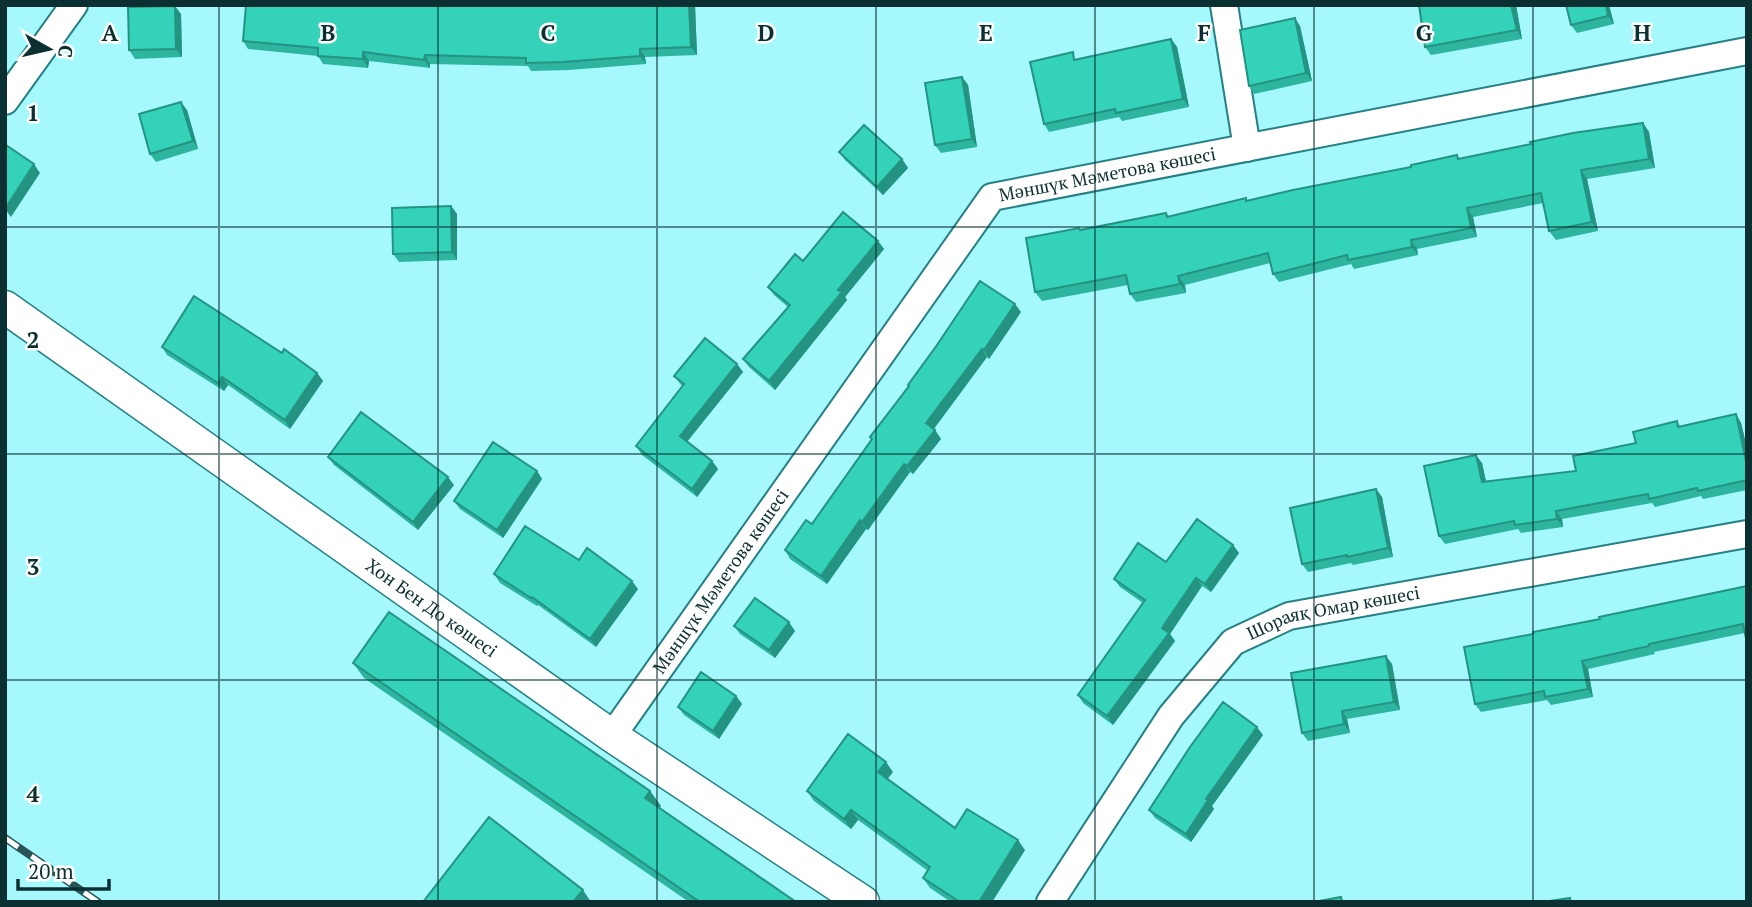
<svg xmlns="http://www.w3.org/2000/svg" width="1752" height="907" viewBox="0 0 1752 907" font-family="'PT Serif',serif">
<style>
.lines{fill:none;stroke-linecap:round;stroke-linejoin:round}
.minor-casing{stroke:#278084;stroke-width:30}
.tertiary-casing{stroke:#278084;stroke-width:35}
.minor{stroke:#fff;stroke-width:26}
.tertiary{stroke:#fff;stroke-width:32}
.rail-casing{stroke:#285557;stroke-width:8}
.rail{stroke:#fff;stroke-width:5;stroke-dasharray:16;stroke-linecap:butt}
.wall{fill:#2db59f}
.shaded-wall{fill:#249382}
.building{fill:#34d2b9;stroke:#249382;stroke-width:2}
.grid{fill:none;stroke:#0c3032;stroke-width:2;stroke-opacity:0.55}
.labels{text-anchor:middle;stroke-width:5;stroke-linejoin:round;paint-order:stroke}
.street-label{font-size:18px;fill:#0c3032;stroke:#fff}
.grid-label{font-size:23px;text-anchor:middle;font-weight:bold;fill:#0c3032;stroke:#fff;stroke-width:5;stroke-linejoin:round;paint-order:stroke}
</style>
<rect width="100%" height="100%" fill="#a5f9fd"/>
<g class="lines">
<defs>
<g id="minor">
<path d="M1224 5 1247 148"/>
<path d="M5 101 74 5"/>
<path id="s1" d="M612 736 992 197 1747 51"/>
<path id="s2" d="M1050 902 1171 716 1233 642 1289 616 1747 534"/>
</g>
<g id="tertiary">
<path id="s3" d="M5 307 612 736 863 902"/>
</g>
</defs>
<!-- minor casing -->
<use href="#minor" class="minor-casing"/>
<!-- tertiary casing -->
<use href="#tertiary" class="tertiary-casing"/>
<!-- minor -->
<use href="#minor" class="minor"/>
<!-- tertiary -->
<use href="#tertiary" class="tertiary"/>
<defs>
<path id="rail" d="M5 838 98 902"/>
</defs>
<!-- rail casing -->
<use href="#rail" class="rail-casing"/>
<!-- rail -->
<use href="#rail" class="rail"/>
</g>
<!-- wall -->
<path class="wall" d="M695 5 697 55 645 57 646 64 569 70 531 71 528 66 430 64V68L369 61 368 68 323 64 318 56 248 49 243 41Z
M1516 5 1522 39 1431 55 1425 47Z
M1609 5 1614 24 1577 33 1571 25Z
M181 14 182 57 135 59 129 50Z
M1300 26 1312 81 1254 94 1249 86Z
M1171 39 1177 47 1189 107 1122 121 1119 117 1049 132 1044 124 1078 59Z
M962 77 968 85 977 147 941 153 935 145Z
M187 110 198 149 156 162 150 154Z
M1643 123 1649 132 1655 168 1587 179 1598 231 1556 240 1549 231 1543 203 1473 217 1477 237 1417 249 1418 255 1354 269 1351 264 1279 282 1273 274 1270 263 1185 285 1186 293 1136 302 1130 294 1128 285 1042 301 1035 292 1079 228 1081 230 1166 213 1169 216 1246 198 1248 201Z
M839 152 902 159 908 168 883 195 845 160Z
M451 206 457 214V260L399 262 393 254Z
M878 241 884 249 845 297 847 300 775 390 749 367 743 359 788 307 774 295 768 287 803 261Z
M1021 312 989 359 987 357 934 429 941 439 913 474 910 472 868 530 866 529 827 584 790 559 785 550 812 524 872 439 870 437Z
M162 347 282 353 317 373 323 381 290 429 228 385 224 391 167 355Z
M737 364 743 372 687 442 712 461 718 469 697 497 642 455 636 446 682 386 674 376Z
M1736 414 1741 423 1747 448V490L1703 499 1701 496 1655 507 1652 503 1562 519 1563 527 1521 533 1518 529 1445 544 1439 536 1482 463 1486 482 1576 471 1636 443 1677 421 1680 426Z
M328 457 454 485 418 530 334 465Z
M537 471 542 479 503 538 460 509 454 501Z
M1376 489 1382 497 1393 557 1353 565 1351 563 1308 572 1302 564Z
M1233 545 1239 553 1211 592 1202 586 1170 634 1175 641 1113 725 1083 703 1078 695 1143 603 1120 587 1114 579 1166 562Z
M579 560 638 589 596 647 538 605 537 606 500 583 494 574Z
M1747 586 1745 633 1654 652 1655 654 1588 669 1593 697 1551 705 1547 700 1481 712 1475 704 1533 634Z
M734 626 795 631 775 658 740 634Z
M353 663 650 791 661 806 659 808 796 902H689L364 678Z
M1392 664 1400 710 1347 719 1350 733 1308 741 1302 733Z
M736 696 742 704 719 739 684 715 678 707Z
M1263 735 1212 806 1214 809 1191 842 1155 818 1149 810Z
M893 772 887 779 955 828 1025 850 992 902H951L930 888 923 878 928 871 858 820 851 829 814 801 807 791Z"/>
<!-- shaded-wall -->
<path class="shaded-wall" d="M689 5H695L697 55 691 47Z
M1511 5H1516L1522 39 1517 30Z
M1606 5H1609L1614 24 1608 16Z
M175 6 181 14 182 57 176 49Z
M1295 18 1300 26 1312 81 1306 73Z
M1171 39 1177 47 1189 107 1183 99Z
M640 49 645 57 646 64 640 56Z
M363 52 369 61 368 68 363 59Z
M425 55 430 64V68L424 60Z
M962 77 968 85 977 147 972 139Z
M181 102 187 110 198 149 193 141Z
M1643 123 1649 132 1655 168 1649 159Z
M902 159 908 168 883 195 877 187Z
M34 164 40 173 11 217 5 209Z
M1581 170 1587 179 1598 231 1592 222Z
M451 206 457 214V260L452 252Z
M1467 208 1473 217 1477 237 1471 228Z
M1411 240 1417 249 1418 255 1412 247Z
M878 241 884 249 845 297 847 300 775 390 769 381 838 290Z
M1178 276 1185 285 1186 293 1180 284Z
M1015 304 1021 312 989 359 984 350Z
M982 349 987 357 932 431 926 423Z
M737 364 743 372 685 444 680 436Z
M317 373 323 381 290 429 285 420Z
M222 377 228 385 224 391 218 383Z
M1736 414 1741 423 1747 448V466Z
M935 430 941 439 913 474 907 466Z
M1476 455 1482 463 1488 490 1482 482Z
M712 461 718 469 697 497 692 489Z
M904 464 910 472 868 530 862 522Z
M537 471 542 479 503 538 497 530Z
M448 477 454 485 418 530 413 522Z
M1376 489 1382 497 1393 557 1388 548Z
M1556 511 1562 519 1563 527 1557 519Z
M860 520 866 529 827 584 821 576Z
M1233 545 1239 553 1211 592 1205 584Z
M1196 578 1202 586 1170 634 1175 641 1113 725 1107 716 1162 628Z
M632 581 638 589 596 647 590 639Z
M789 622 795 631 775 658 769 650Z
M1386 656 1392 664 1400 710 1394 702Z
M1582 661 1588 669 1593 697 1588 689Z
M736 696 742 704 719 739 713 731Z
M1342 711 1347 719 1350 733 1344 724Z
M1257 727 1263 735 1212 806 1214 809 1191 842 1186 834 1206 799Z
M886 762 893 772 885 782 878 772Z
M650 791 661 806 655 813 645 798Z
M851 810 858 820 851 829 844 819Z
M1018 840 1025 850 992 902H979Z
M583 890 591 902H573Z"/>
<!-- building -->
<path class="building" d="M246 5H689L691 47 640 49V56L563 62 526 63V58L425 55 424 60 363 52V59L318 56V48L243 41Z
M1419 5H1511L1517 30 1425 47Z
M1566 5H1606L1608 16 1571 25Z
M175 6 176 49 129 50 128 7Z
M1295 18 1306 73 1249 86 1240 30Z
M1171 39 1183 99 1116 113 1115 109 1044 124 1030 62 1073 52 1074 60Z
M962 77 972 139 935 145 925 83Z
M181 102 193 141 150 154 139 114Z
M1643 123 1649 159 1581 170 1592 222 1549 231 1541 193 1467 208 1471 228 1411 240 1412 247 1348 260 1347 255 1273 274 1268 253 1178 276 1180 284 1130 294 1126 275 1035 292 1026 238 1079 228 1080 230 1166 213 1167 217 1246 198V201L1293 190 1411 167V165L1457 155 1458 159 1531 144 1530 142 1573 133Z
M864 125 902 159 877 187 839 152Z
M6 145 34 164 5 209V146Z
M451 206 452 252 393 254 392 208Z
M843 212 878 241 838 290 842 292 769 381 743 359 790 305 768 287 795 254 803 261Z
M980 281 1015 304 984 350 982 349 926 423 935 430 907 466 904 464 862 522 860 520 821 576 785 550 806 520 812 524 872 439 870 437 909 386 908 385 937 345Z
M194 296 282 353 284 349 317 373 285 420 222 377 218 383 162 347Z
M705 338 737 364 680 436 712 461 692 489 636 446 684 384 674 376Z
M361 412 448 477 413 522 328 457Z
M1736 414 1747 466V480L1698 491 1697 488 1649 499 1648 494 1556 511 1557 519 1515 525 1514 521 1439 536 1424 466 1476 455 1482 482 1576 471 1573 456 1636 443 1633 432 1677 421 1678 427Z
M493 442 537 471 497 530 454 501Z
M1376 489 1388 548 1347 557V555L1302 564 1290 508Z
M1197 519 1233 545 1205 584 1196 578 1162 628 1169 633 1107 716 1078 695 1145 600 1114 579 1138 543 1166 562Z
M525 526 579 560 587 548 632 581 590 639 532 597 531 598 494 574Z
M1747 586V643L1743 624 1649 644V646L1582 661 1588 689 1545 697 1544 691 1475 704 1464 647 1533 634V632L1600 619 1599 617Z
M755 598 789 622 769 650 734 626Z
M389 612 650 791 645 798 796 902H700L353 663Z
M1386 656 1394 702 1342 711 1344 724 1302 733 1291 673Z
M701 672 736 696 713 731 678 707Z
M1223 702 1257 727 1206 799 1208 800 1186 834 1149 810 1190 747Z
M848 734 886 762 878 772 955 828 967 809 1018 840 979 902H960L923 878 930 867 851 810 844 819 807 791Z
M489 817 583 890 573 902H423Z
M1341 897 1342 902H1314Z
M1570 898V902H1543Z"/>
<!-- grid -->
<path class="grid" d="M219 5V902M438 5V902M657 5V902M876 5V902M1095 5V902M1314 5V902M1533 5V902M5 227H1747M5 454H1747M5 680H1747"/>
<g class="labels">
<!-- street labels -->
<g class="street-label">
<text dy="6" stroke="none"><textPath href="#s1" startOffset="777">Мәншүк Мәметова көшесі</textPath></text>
<text dy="6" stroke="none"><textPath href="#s1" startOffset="189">Мәншүк Мәметова көшесі</textPath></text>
<text dy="6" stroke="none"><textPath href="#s3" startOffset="522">Хон Бен До көшесі</textPath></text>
<text dy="6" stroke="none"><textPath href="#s2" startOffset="424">Шораяқ Омар көшесі</textPath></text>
</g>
</g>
<g class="grid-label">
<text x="110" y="41">A</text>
<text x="328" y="41">B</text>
<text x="548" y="41">C</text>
<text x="766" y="41">D</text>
<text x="986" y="41">E</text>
<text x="1204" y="41">F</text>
<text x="1424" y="41">G</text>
<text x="1642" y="41">H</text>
<text x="33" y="121">1</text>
<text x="33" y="348">2</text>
<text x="33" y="575">3</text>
<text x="33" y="802">4</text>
</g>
<!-- border -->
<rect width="1752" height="907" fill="none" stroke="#0c3032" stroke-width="14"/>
<!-- north arrow -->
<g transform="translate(49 49) rotate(98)" stroke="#ffffff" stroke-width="5" paint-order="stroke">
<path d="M0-5L12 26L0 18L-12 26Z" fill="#0c3032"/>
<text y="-10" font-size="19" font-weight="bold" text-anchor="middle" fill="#0c3032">С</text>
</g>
<!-- scale -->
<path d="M18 879v10h91v-10" fill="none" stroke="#0c3032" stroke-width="3.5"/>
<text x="28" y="879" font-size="21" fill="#0c3032" stroke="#ffffff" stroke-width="5" paint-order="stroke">20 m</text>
</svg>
